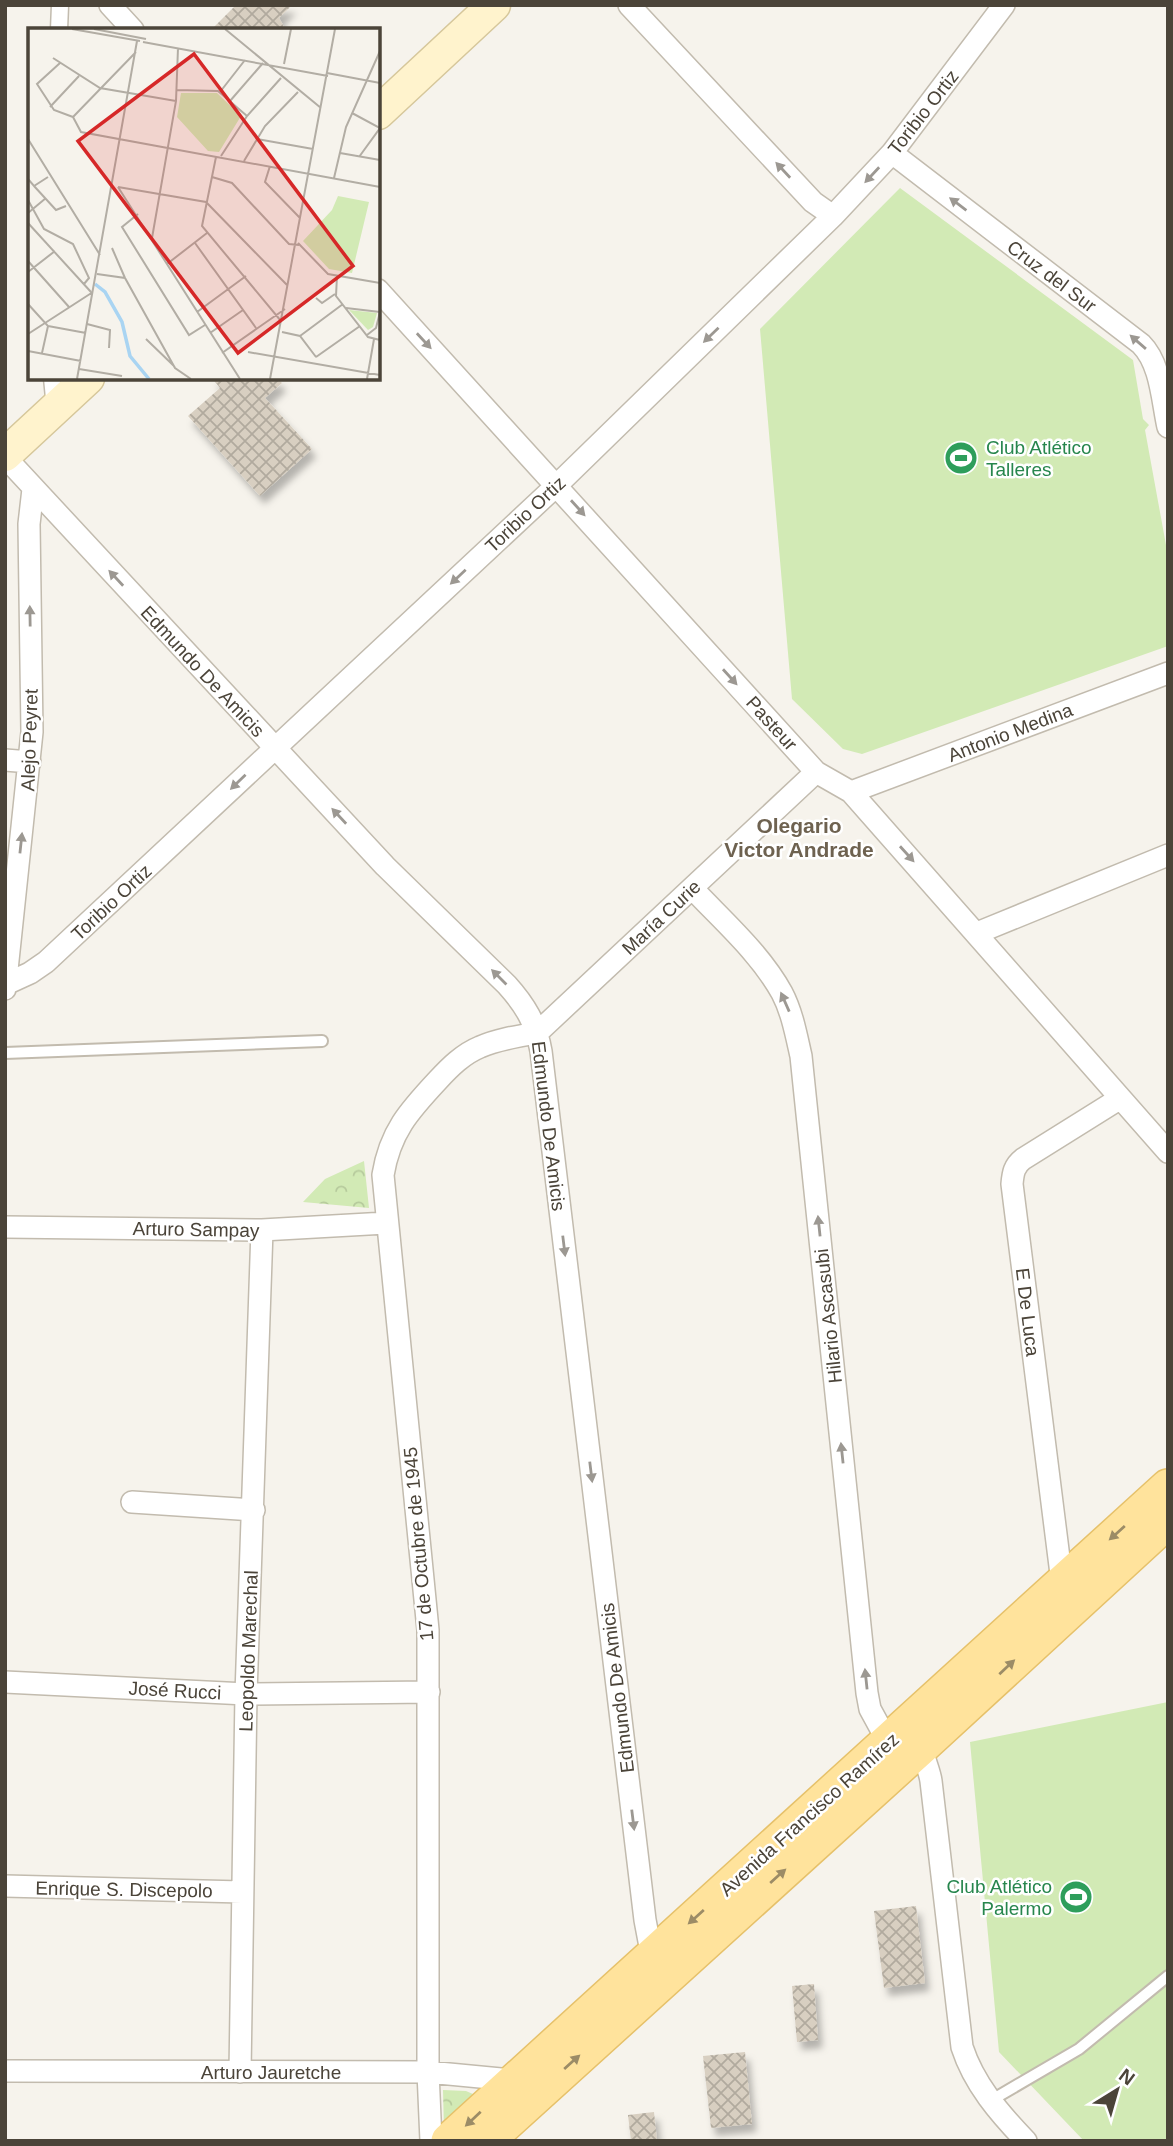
<svg xmlns="http://www.w3.org/2000/svg" width="1173" height="2146" viewBox="0 0 1173 2146" font-family="Helvetica,sans-serif">
<style>
.park{fill:url(#park-crowns)}
.pitch{fill:#d2eab5}
.building{fill:url(#building-cross-hatch);filter:url(#shadow)}
.lines{fill:none;stroke-linecap:round;stroke-linejoin:round}
.service-casing{stroke:#c2bbae;stroke-width:14}
.pedestrian-casing{stroke:#c2bbae;stroke-width:19}
.minor-casing{stroke:#c2bbae;stroke-width:24}
.secondary-casing{stroke:#d6c79b;stroke-width:35}
.primary-casing{stroke:#e6c16a;stroke-width:38}
.service{stroke:#fff;stroke-width:10}
.pedestrian{stroke:#fff;stroke-width:16}
.minor{stroke:#fff;stroke-width:21}
.secondary{stroke:#fff3cd;stroke-width:32}
.primary{stroke:#ffe39c;stroke-width:35}
.oneway{fill:#9c9892}
.oneway2{fill:#9c8c66}
.labels{text-anchor:middle;stroke-width:5;stroke-linejoin:round;paint-order:stroke}
.street-label{font-size:19px;fill:#4b4439;stroke:#fff}
.leisure-label{font-size:19px;fill:#27864d;stroke:#fff;text-anchor:start}
.neighbourhood-label{font-size:21px;font-weight:bold;fill:#6e6250;stroke:#fff}
.inset-river{fill:none;stroke:#a9d4f2;stroke-width:3.5}
.inset-road{fill:none;stroke:#b2ada4;stroke-width:2}
.view{fill:#d62828;fill-opacity:0.15;stroke:#d62828;stroke-width:3.5}
.inset-edge{fill:none;stroke:#4b4439;stroke-width:3.5}
</style>
<defs>
<pattern id="park-crowns" width="20" height="18" patternUnits="userSpaceOnUse" patternTransform="scale(1.75)"><rect width="20" height="18" fill="#d2eab5"/><path d="M2 6a3 3 0 1 1 6 0M12 15a3 3 0 1 1 6 0" fill="none" stroke="#b6ca9c"/></pattern>
<pattern id="building-cross-hatch" width="8" height="8" patternUnits="userSpaceOnUse" patternTransform="scale(1.75)"><rect width="8" height="8" fill="#d8cfc1"/><path d="M0 0l8 8M0 8l8-8" fill="none" stroke="#b1aa9e"/></pattern>
<filter id="shadow"><feDropShadow dx="4.5" dy="8" stdDeviation="3.5" flood-color="#0004"/></filter>
</defs>
<rect width="100%" height="100%" fill="#f6f3ec"/>
<!-- park -->
<path class="park" d="M364 1161 369 1208 303 1202 325 1179Z
M443 2090 466 2091 480 2097 444 2132Z"/>
<!-- pitch -->
<path class="pitch" d="M900 188 1133 360 1143 419 1149 425 1145 430 1168 556V646L862 754 843 749 792 699 760 329Z
M1168 1702V2141H1084L999 2052 970 1742Z"/>
<!-- building -->
<path class="building" d="M236 5H292L279 18 284 27 281 30H211Z
M212 378H277L282 383 265 398 312 449 260 496 188 416 220 388Z
M916 1906 925 1983 884 1988 874 1911Z
M814 1984 818 2040 797 2042 792 1986Z
M745 2052 752 2124 711 2128 703 2056Z
M654 2112 657 2141H631L628 2115Z"/>
<g class="lines">
<defs>
<path id="service" d="M5 1053 322 1041
M990 2101 1079 2049 1168 1976"/>
<path id="pedestrian" d="M59 30 60 5
M52 378 55 408"/>
<path id="minor" d="M110 5 133 30
M629 5 813 202 833 216
M892 153 1141 344C1161 364 1162 400 1168 427
M378 290 816 772 851 792 1168 1152
M5 457 385 866 507 985C525 1005 536 1023 541 1051L645 1920 652 1957
M5 760 30 762
M851 792 1168 673
M692 888C723 921 760 953 782 993 792 1012 796 1034 801 1056L867 1693 870 1709 888 1742 897 1744
M977 933 1168 855
M6 984 30 973 46 962 557 485 833 216 892 153 1004 5
M5 989 32 732 29 524 33 489
M537 1033 816 772
M5 1227 262 1230 386 1223
M132 1502 254 1510
M1062 1582 1012 1184C1013 1173 1014 1166 1023 1159L1119 1099
M5 1682 246 1694 429 1692
M922 1739C920 1753 929 1767 931 1781L962 2047C974 2084 999 2113 1026 2141
M5 1886 242 1892
M5 2071 428 2072 501 2079 512 2083 517 2089
M240 2072 246 1694 262 1230
M431 2141 428 2072V1630L383 1175C390 1132 409 1111 438 1080 450 1067 463 1054 480 1047 498 1039 519 1036 537 1033"/>
<path id="secondary" d="M378 113 494 5
M5 455 88 378"/>
<path id="primary" d="M449 2141 1168 1487
M486 2141 921 1747 1168 1520"/>
</defs>
<!-- service casing -->
<use href="#service" class="service-casing"/>
<!-- pedestrian casing -->
<use href="#pedestrian" class="pedestrian-casing"/>
<!-- minor casing -->
<use href="#minor" class="minor-casing"/>
<!-- secondary casing -->
<use href="#secondary" class="secondary-casing"/>
<!-- primary casing -->
<use href="#primary" class="primary-casing"/>
<!-- service -->
<use href="#service" class="service"/>
<!-- pedestrian -->
<use href="#pedestrian" class="pedestrian"/>
<!-- minor -->
<use href="#minor" class="minor"/>
<!-- secondary -->
<use href="#secondary" class="secondary"/>
<!-- primary -->
<use href="#primary" class="primary"/>
</g>
<!-- one-way arrows -->
<defs><path id="oneway-solid" d="M-6-.8H1V-3.2L6.5 0L1 3.2V.8H-6Z" transform="scale(1.75)"/></defs>
<g class="oneway">
<use href="#oneway-solid" transform="translate(783 170) rotate(-133)"/>
<use href="#oneway-solid" transform="translate(872 175) rotate(133)"/>
<use href="#oneway-solid" transform="translate(958 204) rotate(-143)"/>
<use href="#oneway-solid" transform="translate(711 335) rotate(136)"/>
<use href="#oneway-solid" transform="translate(424 341) rotate(47)"/>
<use href="#oneway-solid" transform="translate(1138 342) rotate(-139)"/>
<use href="#oneway-solid" transform="translate(578 508) rotate(48)"/>
<use href="#oneway-solid" transform="translate(458 577) rotate(137)"/>
<use href="#oneway-solid" transform="translate(116 578) rotate(-133)"/>
<use href="#oneway-solid" transform="translate(30 616) rotate(-91)"/>
<use href="#oneway-solid" transform="translate(730 677) rotate(48)"/>
<use href="#oneway-solid" transform="translate(238 782) rotate(136)"/>
<use href="#oneway-solid" transform="translate(339 816) rotate(-133)"/>
<use href="#oneway-solid" transform="translate(21 843) rotate(-84)"/>
<use href="#oneway-solid" transform="translate(907 854) rotate(48)"/>
<use href="#oneway-solid" transform="translate(499 977) rotate(-135)"/>
<use href="#oneway-solid" transform="translate(785 1002) rotate(-114)"/>
<use href="#oneway-solid" transform="translate(819 1226) rotate(-96)"/>
<use href="#oneway-solid" transform="translate(564 1246) rotate(83)"/>
<use href="#oneway-solid" transform="translate(842 1453) rotate(-96)"/>
<use href="#oneway-solid" transform="translate(591 1472) rotate(83)"/>
<use href="#oneway-solid" transform="translate(866 1679) rotate(-96)"/>
<use href="#oneway-solid" transform="translate(633 1820) rotate(83)"/>
</g>
<g class="oneway2">
<use href="#oneway-solid" transform="translate(1117 1533) rotate(138)"/>
<use href="#oneway-solid" transform="translate(1007 1667) rotate(-43)"/>
<use href="#oneway-solid" transform="translate(778 1876) rotate(-42)"/>
<use href="#oneway-solid" transform="translate(696 1917) rotate(138)"/>
<use href="#oneway-solid" transform="translate(572 2062) rotate(-42)"/>
<use href="#oneway-solid" transform="translate(473 2119) rotate(137)"/>
</g>
<!-- icons -->
<defs>
<symbol id="stadium-disc" viewBox="-11 -11 22 22"><circle r="9.5" fill="#2e9e5b" stroke="#fff"/><path d="M0-5a6.5 5 0 1 0 0 10a6.5 5 0 1 0 0-10ZM-3.5-1.8h7v3.6h-7Z" fill="#fff"/></symbol>
</defs>
<g fill-rule="evenodd">
<use href="#stadium-disc" x="942" y="439" width="38" height="38"/>
<use href="#stadium-disc" x="1057" y="1878" width="38" height="38"/>
</g>
<g class="labels">
<!-- street labels -->
<g class="street-label">
<text transform="translate(923 112) rotate(-52)" y="7">Toribio Ortiz</text>
<text transform="translate(1052 276) rotate(37)" y="7">Cruz del Sur</text>
<text transform="translate(525 514) rotate(-43)" y="7">Toribio Ortiz</text>
<text transform="translate(203 671) rotate(47)" y="7">Edmundo De Amicis</text>
<text transform="translate(772 723) rotate(48)" y="7">Pasteur</text>
<text transform="translate(1010 732) rotate(-21)" y="7">Antonio Medina</text>
<text transform="translate(29 740) rotate(-88)" y="7">Alejo Peyret</text>
<text transform="translate(111 902) rotate(-43)" y="7">Toribio Ortiz</text>
<text transform="translate(661 917) rotate(-43)" y="7">María Curie</text>
<text transform="translate(549 1126) rotate(83)" y="7">Edmundo De Amicis</text>
<text transform="translate(196 1229) rotate(1)" y="7">Arturo Sampay</text>
<text transform="translate(1028 1312) rotate(83)" y="7">E De Luca</text>
<text transform="translate(828 1316) rotate(-96)" y="7">Hilario Ascasubi</text>
<text transform="translate(418 1544) rotate(-95)" y="7">17 de Octubre de 1945</text>
<text transform="translate(248 1651) rotate(-88)" y="7">Leopoldo Marechal</text>
<text transform="translate(617 1688) rotate(-97)" y="7">Edmundo De Amicis</text>
<text transform="translate(175 1690) rotate(3)" y="7">José Rucci</text>
<text transform="translate(809 1814) rotate(-42)" y="7">Avenida Francisco Ramírez</text>
<text transform="translate(124 1889) rotate(1)" y="7">Enrique S. Discepolo</text>
<text x="271" y="2079">Arturo Jauretche</text>
</g>
<!-- leisure labels -->
<g class="leisure-label">
<text x="986" y="454">Club Atlético<tspan x="986" dy="22">Talleres</tspan></text>
<text x="1052" y="1893" text-anchor="end">Club Atlético<tspan x="1052" dy="22">Palermo</tspan></text>
</g>
<!-- neighbourhood labels -->
<g class="neighbourhood-label">
<text x="799" y="833">Olegario<tspan x="799" dy="24">Victor Andrade</tspan></text>
</g>
</g>
<!-- overview -->
<g transform="translate(28 28)">
<rect width="352" height="352" fill="#f6f3ec"/>
<path d="M321 282 349 285 345 299 340 302Z" fill="#d2eab5"/>
<path d="M153 65H189L213 88 191 124 180 123 149 89ZM310 168 341 174 324 245 301 241 275 213 304 182Z" fill="#d2eab5"/>
<path class="inset-river" d="M67 256 77 264 94 294 102 328 121 351"/>
<path class="inset-road" d="M44 1 112 13M66 1 118 11M197 1 293 80M115 14 300 48M25 30 72 60 148 73M32 35 9 56 26 82 45 89M256 36 263 1M299 45 352 55M149 62 190 63 219 88M192 64 217 32M202 73 235 35M22 79 51 48M324 85 352 100 331 129M45 89 53 104 352 159M45 89 108 24M0 111 72 227M229 111 285 121M312 125 352 132M193 128 219 88 253 50M188 129 174 198 253 293M216 133 237 98 270 64M242 138 237 154 272 190M184 149 204 155 261 216 271 217M306 150 318 99 352 23M0 151 6 158 20 149M6 158 28 182 38 178M90 159 212 351M90 159 178 174 260 258M0 172 16 201 45 216 61 250 56 256M0 185 18 170M110 186 94 199 161 307 177 297M0 195 63 264M124 210 148 73 150 20M167 215 228 300M270 215 300 246 352 255M84 220 97 250M0 233 41 279M139 236 179 205M0 244 27 223M69 246 97 250 147 340 163 351M309 248 308 268 340 309 352 312M288 270 294 275 307 266M0 276 20 298 14 325M318 280 352 284M169 284 218 248M59 296 82 302 81 320M20 298 58 305M254 304 272 308 288 329M182 305 215 282M0 306 65 264M339 307 348 300 352 284M272 308 315 276M118 311 147 339M0 323 53 333M220 324 352 347M194 325 257 281M288 329 332 298M51 341 94 348M49 351 109 13M242 351 307 1M339 351 346 311"/>
<path class="view" d="M166 26 325 238 210 325 50 113Z"/>
<rect width="352" height="352" class="inset-edge"/>
</g>
<!-- border -->
<rect width="1173" height="2146" fill="none" stroke="#4b4439" stroke-width="14"/>
<!-- north arrow -->
<g transform="translate(1117 2090) rotate(37)" stroke="#ffffff" stroke-width="5" paint-order="stroke">
<path d="M0-5L12 26L0 18L-12 26Z" fill="#4b4439"/>
<text y="-10" font-size="19" font-weight="bold" text-anchor="middle" fill="#4b4439">N</text>
</g>
</svg>
